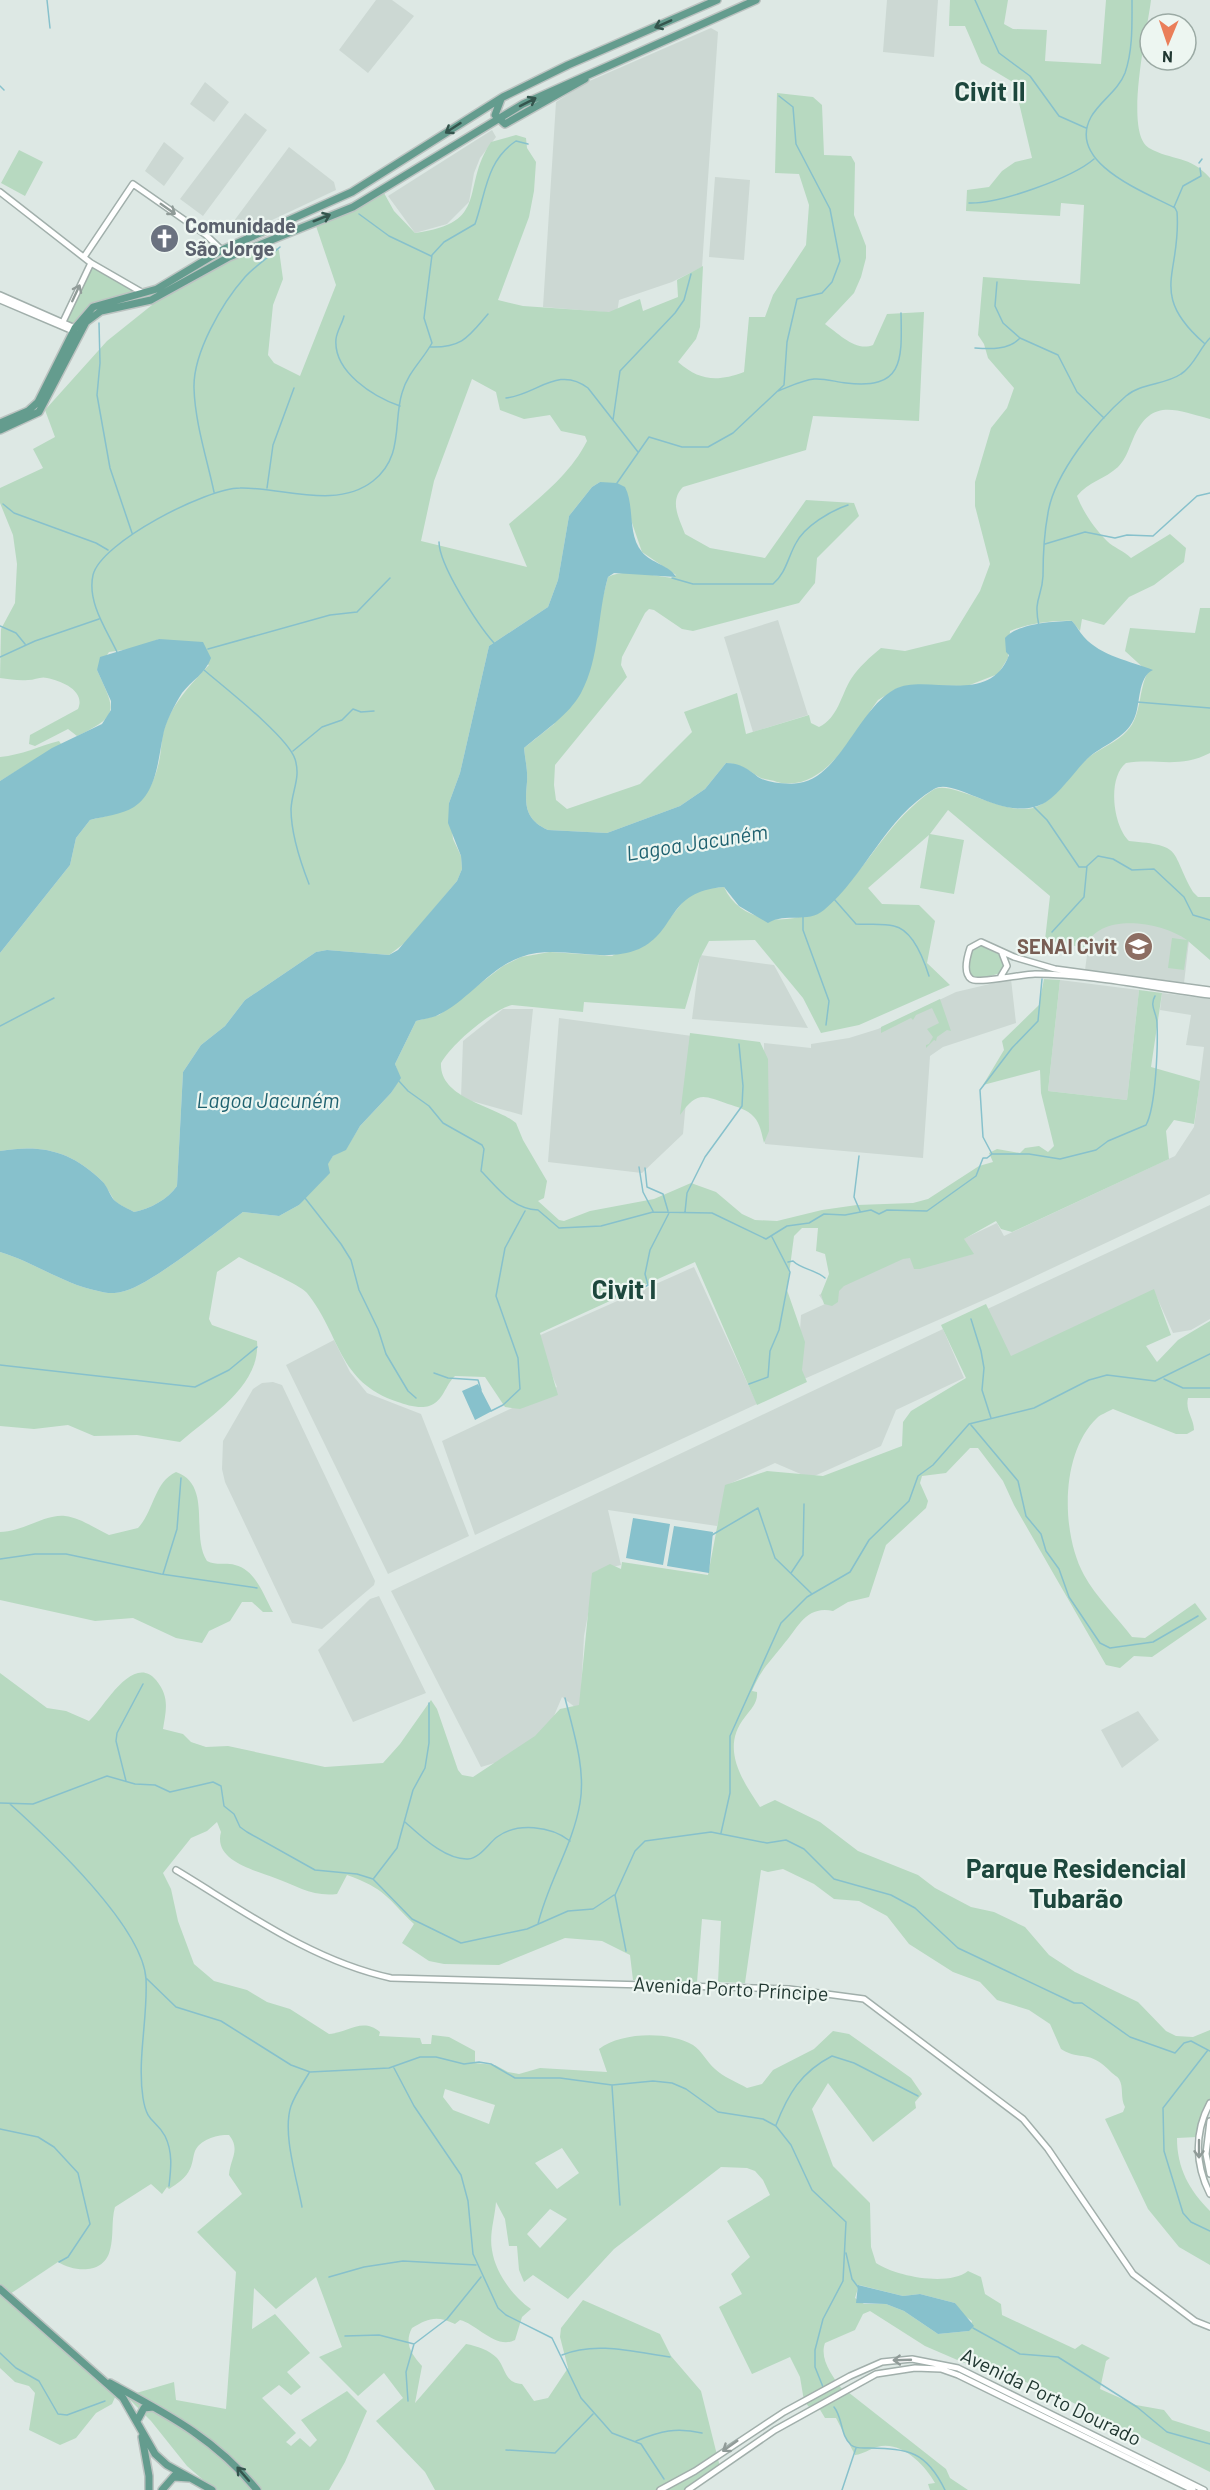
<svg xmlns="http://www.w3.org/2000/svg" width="1210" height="2490" viewBox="0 0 1210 2490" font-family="Barlow,sans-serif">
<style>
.built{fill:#ccd8d3}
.green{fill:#b7d9c0;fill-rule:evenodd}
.water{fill:#87c1cc}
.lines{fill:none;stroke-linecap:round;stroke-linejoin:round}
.stream{stroke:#87c1cc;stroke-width:1.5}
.minor-casing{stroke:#a1afab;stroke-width:8}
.major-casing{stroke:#bcc3c1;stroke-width:10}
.minor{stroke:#fff;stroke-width:5}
.major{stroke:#649c8e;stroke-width:7}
.oneway{stroke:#34554d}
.oneway2{stroke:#909b98}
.labels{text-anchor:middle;stroke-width:4.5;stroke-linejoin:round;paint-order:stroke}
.worship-label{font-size:20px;font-weight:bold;fill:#5b616d;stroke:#edf6f1;text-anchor:start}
.education-label{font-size:20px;font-weight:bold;fill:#785e54;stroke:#edf6f1;text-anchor:end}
.street-label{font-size:20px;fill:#203731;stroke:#edf6f1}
.water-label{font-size:21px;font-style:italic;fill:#1e616f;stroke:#edf6f1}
.district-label{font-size:26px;font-weight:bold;fill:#1d473d;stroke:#edf6f1}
</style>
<rect width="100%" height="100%" fill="#dde8e4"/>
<!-- built -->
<path class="built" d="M376 0H392L414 16 368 73 339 50Z
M887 0H938L934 57 883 52Z
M711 28 718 32 702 267 672 282 619 300 617 313 543 307 556 102 587 82Z
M205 82 229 102 214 122 190 104Z
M245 113 267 130 203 216 180 199Z
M492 130 496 137 480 158 474 173 469 202 447 224 415 233 388 196Z
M164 142 184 158 164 186 145 171Z
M289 147 334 182 336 190 238 236 228 229Z
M715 177 750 180 744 260 709 257Z
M778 620 808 715 753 732 724 637Z
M1093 911 1191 924 1184 983 1085 970Z
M700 955 774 965 808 1028 692 1019Z
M1011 979 1016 1023 943 1047 930 1056 923 1158 765 1144 764 1043 811 1048V1044L849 1038 878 1029 956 992Z
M1060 980 1139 990 1127 1100 1048 1091Z
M1162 993 1210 999V1194L995 1295 804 1379 798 1362 801 1315 825 1304 819 1295 911 1250 917 1261 997 1223 1004 1236 1175 1156 1194 1127 1204 1047 1186 1045 1191 1015 1160 1010Z
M503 1009H533L522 1115 461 1098 463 1041Z
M559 1018 692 1036 683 1134 642 1173 548 1162Z
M1210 1205V1319L1191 1330 1173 1333 1154 1291 1009 1361 983 1311Z
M694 1267 757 1404 475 1535 442 1441 557 1387 536 1337Z
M943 1329 964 1378 896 1410 881 1446 810 1478 775 1463 729 1484 717 1526 608 1510 621 1565 596 1571 584 1636 580 1711 562 1697 548 1730 515 1757 481 1767 391 1591Z
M334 1340 350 1372 367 1393 421 1414 469 1536 388 1574 286 1365Z
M273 1382 282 1385 375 1581 374 1585 322 1629 292 1623 225 1482 222 1469 223 1441 253 1389 262 1383Z
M379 1596 426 1693 353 1722 318 1650 370 1599Z
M1138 1711 1159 1740 1122 1768 1101 1730Z"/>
<!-- green -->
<path class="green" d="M950 0H1008L1004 24 1013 29 1047 30 1045 61 1101 64 1106 0H1151C1148 27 1123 133 1149 148 1172 161 1190 155 1210 178V419C1175 410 1151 397 1133 439 1129 448 1126 459 1118 467 1105 479 1088 482 1077 496 1083 512 1095 529 1107 541 1114 548 1123 550 1131 558L1170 534 1186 548 1184 562 1154 585 1129 597 1104 625 1082 619 1080 631 1072 621C1053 620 1027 624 1010 631L1008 658 998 674 967 686 913 685 898 688 878 700C855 731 825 794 777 782 772 780 764 780 759 777 748 770 741 764 726 763L705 789 680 806 607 833 548 830C524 819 525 804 527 782 528 771 525 759 524 748L554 724 599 612 608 577C625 568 653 576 672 578L676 575 642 552 631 520 600 482 592 487 569 516 558 580 548 607 489 646 460 773 449 803 453 839 461 856 462 869 457 881 406 942 389 955 327 950 316 952 245 1000 225 1026 201 1045 183 1072 177 1186C168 1199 150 1209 134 1212 129 1209 118 1205 114 1200 110 1194 107 1187 102 1181 71 1151 42 1144 0 1151V953L70 865 76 838 90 820C129 811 149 805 159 762 161 753 161 744 163 734 169 707 190 685 209 665L159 639 137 648 109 652 97 670C115 710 121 715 77 736L68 729 35 746 29 744 30 735 78 709C86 691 62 681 47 678 41 676 35 680 28 680 19 681 9 679 0 678L1 629 15 603 17 564 13 535 0 503V488L43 468 33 449 55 437 45 410 107 341 152 305 154 300 267 242 279 250 283 279 273 305 268 355 274 363 300 376 336 285 315 223 346 212 384 193 394 211 415 233C491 223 460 188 491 142L516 135 526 138 527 148 536 162 534 191 529 217 498 300 523 306 609 312 640 299 643 311 678 297 677 280 703 266 700 327 696 339 678 362C700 381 717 382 744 372L749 317H765L773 295 806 245 809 205 799 174 775 173 777 93 813 97 822 105 824 155 851 156 855 163 854 215 866 246V258L861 277 854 293 825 324C839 334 856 352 873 345L887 314 924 312 919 421 813 416 806 450 683 487C669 501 679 518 685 534L710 548 765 558 806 500 854 503 859 516 817 558 815 583 799 603 693 631 682 629 654 610 649 609 645 613 622 657 621 665 627 677 555 765 554 785 556 800 567 809 640 784 692 732 684 712 737 693 746 734 809 715 811 723 819 727C838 718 841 695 851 679 859 667 870 657 881 648L905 651 950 640 980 591 990 564 975 506V482L991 428 1007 408 1014 388 988 358 984 344 978 335 983 277 1080 284 1084 205 1061 203 1060 216 966 211 967 190 989 187 1002 171 1015 162 1032 158 1015 86 1011 81 981 63 965 26H949ZM472 379 496 392 500 410 524 419 550 415 561 431 585 436 587 441C570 475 538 499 509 524L527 567 421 541 434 481Z
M19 150 43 162 25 196 1 183Z
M92 266 136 293 97 304 75 328 65 323Z
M1200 608H1210V753C1179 769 1157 758 1126 763 1107 778 1113 826 1129 841 1184 846 1169 849 1193 892L1198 897H1210V960L1188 941 1184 970 1168 968 1172 938 1187 940C1162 922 1098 911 1085 948L1045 940 1050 896 948 810 930 834 964 840 954 894 920 888 929 835 868 888 882 904 919 905 935 921 927 963 950 985 859 1025 821 1033 803 998 755 940 709 941 700 958 685 1009 584 1002 583 1012 512 1005C490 1011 452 1044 441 1063 439 1099 496 1106 516 1123L523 1140 547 1181 544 1198 538 1201 559 1220 564 1221 590 1211 654 1199 691 1183 716 1192 742 1214 755 1220 777 1221 822 1210 857 1205 913 1203 928 1199 979 1166 993 1162 989 1153 997 1149 1020 1153 1025 1148 1039 1146 1048 1152 1054 1146 1041 1093 1040 1070 983 1085 1004 1050 1002 1041 1039 1005 1044 979 1060 980 1048 1091 1127 1100 1139 990 1162 993 1151 1067 1200 1081 1194 1124 1174 1120 1166 1131 1169 1159 1012 1232 1001 1229 996 1221 964 1239 974 1254 920 1269H914L910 1258 903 1259 844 1286 839 1291 838 1302 832 1306 824 1304 821 1294 829 1274 825 1254 816 1251 818 1228H802L794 1236 787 1290 805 1342 802 1370 807 1382 757 1405 695 1262 540 1333 558 1395 520 1409 505 1407 485 1377 455 1376C445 1385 444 1401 429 1406 420 1409 406 1405 398 1402 337 1382 341 1335 307 1293 301 1285 252 1264 239 1257L217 1272 209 1319 212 1325 257 1341C261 1386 210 1416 180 1442L137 1435 94 1436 68 1425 34 1429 0 1426V1252C34 1262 63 1284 98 1291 104 1293 114 1294 121 1292 147 1288 218 1230 243 1212L279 1216 299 1205 333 1156 346 1149 360 1126 391 1093 400 1078 395 1064 416 1021 439 1015 503 966 521 957 550 952 612 956 662 928 686 898 702 889 724 887C743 930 806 927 836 897 871 862 890 819 933 790 949 778 1003 816 1033 808 1057 801 1071 772 1089 757 1101 748 1117 742 1127 731 1142 716 1138 690 1148 672L1125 651 1130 628 1195 633Z
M59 741 61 744 0 781V757C22 755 39 746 59 741Z
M979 945 1000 955 1005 967 1001 973 979 979 971 977 968 971 971 952Z
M940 999 951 1031 947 1030 937 1037 936 1041 934 1040 926 1048V1045L929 1044 933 1037 927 1029 939 1023 932 1008 916 1015 913 1020 911 1018 881 1033V1027Z
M690 1033 760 1042 768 1059 769 1131 764 1143C762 1135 760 1123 754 1117 747 1109 737 1107 728 1104 703 1095 697 1091 680 1115Z
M1154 1289 1171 1335 1146 1346 1157 1362 1178 1340 1210 1321V1398H1188C1185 1411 1194 1418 1194 1430L1187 1434H1176L1113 1409C1108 1412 1101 1414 1097 1418 1060 1453 1061 1533 1084 1575 1096 1597 1117 1617 1132 1637L1145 1638 1195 1603 1207 1619 1152 1657 1134 1656 1120 1668 1106 1665 1014 1505 1003 1481 978 1448H970L946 1473 922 1476 920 1483 928 1501 926 1508 886 1545 869 1597 848 1602 833 1611C806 1605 798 1628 783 1645 768 1664 762 1668 752 1691L757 1692C758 1703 751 1709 745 1717 720 1748 742 1780 760 1807L775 1800 820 1822 858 1851 918 1875 935 1888 971 1907 994 1912 1025 1927 1049 1955 1075 1972 1138 2002 1166 2031 1176 2036 1193 2037 1210 2030V2099L1201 2114 1197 2137 1177 2138C1177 2168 1189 2190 1210 2211V2265L1179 2247 1148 2209 1105 2119 1123 2112 1125 2107C1120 2098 1124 2087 1119 2079 1117 2076 1114 2075 1112 2073 1088 2048 1082 2062 1061 2049L1050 2024 1029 2010 997 2000 980 1982 953 1972 909 1944 887 1916 859 1901 834 1899 814 1884 783 1869 768 1872 761 1870 745 1983 718 1982 721 1921 702 1919 697 1982 633 1980 630 1955 602 1941 565 1938 499 1965 444 1964 429 1961 402 1943 414 1924C386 1897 386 1889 347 1875L337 1894C313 1897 297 1886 275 1878 255 1870 213 1861 221 1832L217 1822 207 1831 191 1838 163 1873 171 1889 178 1921 194 1964 214 1981 247 1990 267 2002 290 2009 329 2034C348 2033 362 2017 380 2032L379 2036 420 2038 422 2044H431L432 2035 449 2037 475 2051V2063L495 2065 508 2072 519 2074 540 2068 607 2072 599 2049C621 2032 669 2031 693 2045 702 2051 707 2062 715 2069 723 2077 737 2082 747 2088L762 2084 773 2070 814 2049 833 2031 849 2034 911 2078 922 2094 915 2102 916 2108 873 2142 828 2083 812 2109 833 2166 870 2203 871 2247 876 2263C895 2276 948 2287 968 2271L981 2277 985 2294 1001 2304 1002 2315 1075 2349 1082 2344 1110 2358 1106 2361 1100 2389 1136 2405 1164 2410 1172 2420 1210 2432V2472L1044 2388 962 2362 925 2346 870 2311 863 2314 855 2330 825 2343C819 2359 833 2377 842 2389L809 2407 804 2401 800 2377 790 2357 752 2374 719 2307 742 2294 731 2274 750 2257 727 2221 770 2195 763 2180 755 2171 747 2168 721 2167 614 2249 568 2299 533 2275 524 2282 519 2270 517 2246H509L505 2219 496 2202C495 2217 489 2235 492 2250 495 2272 513 2297 531 2309L522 2317 515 2340C496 2350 477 2324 460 2320L455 2324C437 2315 428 2318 412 2328 404 2343 411 2354 422 2366L415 2403 466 2344C477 2346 489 2350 497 2358 506 2368 504 2383 522 2384L534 2401 548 2398 568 2368 560 2337 561 2328 583 2300 660 2334 671 2356 701 2391 720 2467 684 2490H435L425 2472 376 2421 403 2398 384 2373 358 2396 319 2357 342 2347 316 2277 276 2309 254 2288 252 2329 275 2314 310 2353 287 2372 301 2387 291 2395 279 2385 262 2398 296 2433 286 2442 291 2446 300 2438 310 2447 317 2440 301 2420 347 2391 367 2411 345 2462 329 2490H215L187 2466 151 2421 126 2396 174 2382 176 2400 226 2409 236 2272 197 2232 242 2194 229 2175C230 2159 241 2150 229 2135 219 2134 200 2139 195 2151 193 2156 193 2163 190 2169 186 2178 177 2184 169 2189L167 2187 162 2194 151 2184 115 2207C111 2221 114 2236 110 2250 104 2275 74 2272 58 2262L10 2294 0 2285V1673L47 1708 66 1711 89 1721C102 1711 132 1652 156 1680 170 1697 166 1710 163 1729L183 1734 191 1742 206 1747 228 1746 325 1767 383 1763 400 1744 431 1700 437 1709 458 1770 462 1775 473 1777 535 1736 560 1709 579 1705 592 1573 610 1564 621 1569 622 1562 708 1575 725 1485 767 1471 823 1476 902 1446 903 1422 911 1411 966 1378 941 1325 986 1304 1011 1356ZM445 2089 495 2105 489 2124 453 2110 443 2097ZM562 2148 579 2173 557 2189 535 2163ZM550 2209 567 2219 540 2248 527 2234ZM859 2285 903 2296 920 2294 955 2303 962 2314 972 2321 969 2331 938 2334 904 2311 886 2304H864L855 2298Z
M176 1472C213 1485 190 1535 207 1561 216 1566 226 1562 235 1565 256 1570 263 1595 273 1612H263L252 1602H242L230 1621 209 1631 202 1643 176 1638 133 1618 95 1621 0 1600V1532C22 1532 45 1514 65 1516 81 1518 94 1528 109 1535L138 1528C154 1511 154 1482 176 1472Z
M0 2292 116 2395 112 2404 96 2413 76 2438 60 2445 29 2430 35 2393 29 2386 15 2382 0 2368Z
M848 2392 946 2469 950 2478 968 2490H930L928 2484 935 2483C925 2465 901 2440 877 2447 869 2449 864 2454 855 2455L836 2418H825L819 2408Z"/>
<!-- water -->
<path class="water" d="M600 482 617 483 625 487C635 506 627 534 642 552 651 563 671 566 676 577L614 573 608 577C597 615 600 658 581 693 569 715 543 732 524 748 525 759 528 771 527 782 525 804 524 819 548 830L607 833 680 806 705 789 726 763C740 763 748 769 758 777 767 783 788 785 799 783 840 777 858 709 895 689 926 673 990 707 1009 655L1006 652 1005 638C1016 624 1054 621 1072 621 1077 626 1079 632 1084 637 1101 656 1130 661 1153 670 1137 677 1141 705 1134 719 1125 739 1102 745 1087 759 1074 772 1061 792 1046 802 1005 826 956 776 934 789 885 818 865 876 824 910 807 924 786 912 768 923L739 906 724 887C665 892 678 931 639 949 601 965 559 943 521 957 489 968 468 1001 438 1015 432 1018 423 1019 416 1021L395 1064 401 1078 391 1093 360 1126 346 1150 333 1156 328 1164 330 1173 299 1205 279 1216 243 1212C218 1230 147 1288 121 1292 114 1294 104 1293 98 1291 63 1284 34 1262 0 1252V1151C42 1144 71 1151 102 1181 108 1187 109 1194 114 1200 119 1205 129 1209 134 1212 150 1209 168 1199 177 1186L183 1072 201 1045 225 1026 245 1000 316 952 327 950 389 955 398 950 457 881 462 869 461 856 448 823 449 803 460 773 489 646 548 607 558 580 569 516 592 487Z
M159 639 203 642 211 658C206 673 191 681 182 693 175 704 165 723 163 736 158 759 157 792 134 807 121 815 105 816 90 820L76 838 70 865 0 953V781L52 748 102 724 111 710V701L97 670 100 657Z
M478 1384 492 1411 475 1420 462 1391Z
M633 1518 670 1524 663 1565 626 1558Z
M674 1526 713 1532 709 1573 667 1566Z
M858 2285 903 2296 920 2294 955 2303 974 2326 969 2331 938 2334 904 2311 886 2304 856 2303Z"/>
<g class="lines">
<!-- stream -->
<path class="stream" d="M47 0 50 28
M975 0 999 53 1030 76 1059 116 1086 128
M1132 0C1132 24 1133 50 1125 73 1118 91 1100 101 1091 117 1066 163 1145 192 1175 208L1177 212C1182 273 1147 293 1204 343
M0 86 4 90
M1199 163 1202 159
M969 203C999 204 1072 178 1094 159
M1174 207 1183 186 1201 176 1200 168
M359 214 389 236 431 256
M997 282 995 306 1003 323 1020 338 1058 355 1077 392 1104 418
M344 316C342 324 337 331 336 339 333 372 374 397 400 406
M99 323 100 363 97 395 110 468 132 533
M430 347C463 348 469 336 488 314
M975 348C990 349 1008 350 1019 339
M778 391C789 387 802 380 814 379 824 378 836 382 846 383 904 390 902 360 901 313
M506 398C536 395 558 365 588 388L638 452
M613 420 620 371 675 313 684 300 691 274
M617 483 649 437 682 447H708L733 433 784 385 787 342 797 299 822 293 832 282 840 261 830 209 796 144 793 107 779 96
M267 488 273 445 294 388
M214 492C207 459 195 423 194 388 193 353 222 303 245 277 255 266 269 257 280 247
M3 504 14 513 96 543 108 550
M439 542C439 565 478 625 494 643
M1045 544 1085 532 1115 538 1127 535 1153 536 1197 496 1210 493
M672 578 693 584H773C786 573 788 557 796 543 805 526 830 511 848 505
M0 626 16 633 25 644
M1039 626C1033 598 1042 598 1043 576 1043 556 1044 534 1048 513 1054 474 1097 421 1126 396 1141 383 1165 385 1181 374 1194 366 1199 349 1210 338
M208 649 330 615 357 612 390 578
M117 652C106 629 87 602 93 575 101 542 207 488 240 488 282 487 336 510 373 481 404 457 393 422 402 393 408 372 422 361 432 343L424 318 432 255 444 242 475 224C486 193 486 161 516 141L528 144
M0 657 35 641 99 619
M204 670C225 688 288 737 295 759 301 778 292 790 291 809 291 833 300 861 309 884
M1137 702 1210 708
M293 751 322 727 342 720 353 709 361 712 374 711
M1033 806 1047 820 1079 867H1086L1098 856 1113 859 1132 870 1154 869 1184 897 1193 915 1210 920
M834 899 856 924C869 925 882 923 894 926 913 930 924 960 929 976
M803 917V930L829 1001 826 1025
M1052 932 1084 897 1087 866
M0 1026 54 998
M398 1080 408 1091 429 1106 443 1123 482 1145 484 1149 481 1171C499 1189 512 1209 538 1210L559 1228 601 1226 653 1212 712 1213 766 1239 787 1226 809 1223 824 1214 845 1215 871 1210 879 1214 887 1210 927 1211 976 1176 983 1158H987L992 1154H1029L1060 1159 1096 1150 1108 1141 1146 1125C1156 1107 1158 1044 1157 1023 1157 1013 1149 1006 1155 996
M992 1154 983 1137 980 1090 1012 1048 1038 1021 1042 979
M859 1156 854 1197 860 1211
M639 1167 643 1192 653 1211
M645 1168 647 1187 663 1194 668 1211
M305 1198 341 1244 351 1260 359 1290 378 1329 386 1354 408 1391 416 1398
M685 1212 687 1193 705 1157 742 1106 743 1086 739 1044
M788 1262 793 1261C801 1269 816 1270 825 1278
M606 1298 638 1291 648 1285 645 1274 650 1250 669 1213
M971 1319 981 1351 984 1368 982 1390 991 1418
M0 1365 195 1387 229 1370 257 1347
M434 1373 448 1378 478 1380 481 1390
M1164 1379 1183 1388H1210
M749 1384 768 1377 770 1351 779 1330 790 1272 772 1237
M491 1411 503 1405 520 1389 518 1358 496 1296 505 1248 525 1211
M971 1425 1018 1481 1026 1516 1041 1534 1046 1551 1059 1569 1069 1597 1100 1643 1110 1648 1153 1642 1198 1616
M712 1535 758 1508 775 1558 811 1593
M0 1559 35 1554H66L161 1574 257 1588
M791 1573 803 1555 804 1504
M163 1574 177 1529 181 1478
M126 1781 116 1741 117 1733 143 1684
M0 1803 33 1804 107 1776 135 1784 155 1785 170 1792 213 1782 221 1786 224 1806 234 1814 240 1827 247 1832 315 1870 357 1874 373 1879 412 1919 461 1943 527 1929 568 1911 593 1909 614 1895
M10 1804C49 1839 143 1927 146 1979 148 2018 137 2059 143 2098 147 2124 156 2119 165 2136 173 2152 171 2169 169 2186
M405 1822C421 1836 445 1860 468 1859 480 1858 488 1844 497 1837 517 1822 551 1826 570 1841
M721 1833 730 1793V1736L781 1623 807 1597 850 1572 869 1540 909 1501 918 1476 933 1465 969 1424 1034 1408 1089 1380 1107 1375 1155 1381 1210 1354
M374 1878 397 1848 413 1790 425 1768 429 1743V1703
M538 1924C548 1882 573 1845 580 1803 586 1769 573 1730 565 1698
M626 1951 615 1895 635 1851 645 1841 711 1832 767 1843 786 1840 804 1849 834 1879 891 1895 915 1908 958 1948 1074 2003H1082L1130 2037 1175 2053 1184 2043 1191 2041 1210 2051
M146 1978 176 2007 221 2021 291 2065 310 2072 389 2068 420 2057H436L464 2064 479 2062 491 2064 515 2078H560L612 2085 653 2081 672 2083 686 2089 718 2112 763 2119 776 2126 791 2145 812 2190 846 2222 843 2281 823 2319 815 2350V2367L823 2387
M1208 2050 1163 2108 1164 2151 1183 2213 1191 2222 1210 2231
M394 2068 414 2106 461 2175 468 2201 473 2254 498 2308 506 2315 552 2338 581 2398 612 2433 641 2444 664 2479
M612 2086 620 2205
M776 2125C788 2094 801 2072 832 2056L854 2063 918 2096
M0 2129 38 2137 54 2147 78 2173 90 2224 68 2257 59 2262
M302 2207C297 2179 282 2133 291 2106 295 2095 303 2083 309 2073
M846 2253 852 2279 858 2287
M329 2277 364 2267 403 2261 476 2265
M973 2328 1020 2354 1058 2357 1137 2407 1167 2432 1210 2444
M345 2336 379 2335 414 2344
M0 2353 16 2368 39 2381 58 2414 67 2415 105 2401
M562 2355C595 2341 635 2352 670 2357
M408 2401 406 2372 414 2344 447 2319 481 2277
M834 2407C843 2418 840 2435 851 2445 856 2449 863 2448 869 2448 909 2449 926 2451 945 2490
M636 2441C661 2431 676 2427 702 2433
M506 2450 555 2453 593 2414
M842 2490 856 2448"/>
<defs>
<path id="minor" d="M0 192 91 263 143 293
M84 257 133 184 206 235 229 257
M0 295 75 328
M0 300 73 331
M62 324 91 263
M1001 976 1007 966 1002 953
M1210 990 1055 969 1014 957 981 942 970 948C967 957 963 973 971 979 977 984 1023 974 1035 974 1093 974 1153 988 1210 995
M176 1870C244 1911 312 1961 391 1978L789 1989 864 1999 1023 2119 1048 2149 1133 2274 1195 2321 1210 2327
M1210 2103C1194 2132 1195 2165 1210 2194
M1210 2121 1206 2154 1210 2174
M660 2490 695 2471 784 2412 850 2376 882 2362 912 2359 958 2368 1204 2490
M688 2490 775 2430 876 2374 915 2368 941 2369 958 2375 1193 2490"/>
<path id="major" d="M501 99 495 115 505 124 585 79
M0 423 28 411 38 402 75 328 93 307 157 289 222 250 352 192 503 97 568 65 717 0
M0 430 39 412 86 322 101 311 151 300 229 257 353 207 523 104 756 0
M0 2289 123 2398 155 2454 167 2465 212 2490
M110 2383C167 2414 216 2439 257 2490
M137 2421 144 2408 153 2407
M142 2437 149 2476V2490
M174 2477 189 2478
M162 2490 176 2474"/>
</defs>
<!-- minor casing -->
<use href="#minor" class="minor-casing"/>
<!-- major casing -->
<use href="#major" class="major-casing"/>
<!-- minor -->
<use href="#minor" class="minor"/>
<!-- major -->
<use href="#major" class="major"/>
</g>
<!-- one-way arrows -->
<defs><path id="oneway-shaft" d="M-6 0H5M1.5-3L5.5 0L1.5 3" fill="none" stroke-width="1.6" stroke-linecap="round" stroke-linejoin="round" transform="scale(1.5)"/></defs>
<g class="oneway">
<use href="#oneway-shaft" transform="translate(663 24) rotate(156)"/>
<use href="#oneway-shaft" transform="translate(528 102) rotate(-27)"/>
<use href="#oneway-shaft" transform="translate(453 128) rotate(147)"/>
<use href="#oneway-shaft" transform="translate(322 218) rotate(-22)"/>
<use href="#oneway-shaft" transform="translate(243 2474) rotate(-131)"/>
</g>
<g class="oneway2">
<use href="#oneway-shaft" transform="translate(168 209) rotate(35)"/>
<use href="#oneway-shaft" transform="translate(76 293) rotate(-65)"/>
<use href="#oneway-shaft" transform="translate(1199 2149) rotate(90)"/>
<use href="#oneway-shaft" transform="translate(902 2360) rotate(178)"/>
<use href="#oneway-shaft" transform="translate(730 2446) rotate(145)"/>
</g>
<!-- icons -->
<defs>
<symbol id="church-disc" viewBox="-11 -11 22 22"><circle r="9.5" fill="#6b7280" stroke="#edf6f1"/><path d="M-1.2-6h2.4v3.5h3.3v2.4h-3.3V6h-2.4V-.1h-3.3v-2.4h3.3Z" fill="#fff"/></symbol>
<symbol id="university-disc" viewBox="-11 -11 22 22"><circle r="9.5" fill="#8d6e63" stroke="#edf6f1"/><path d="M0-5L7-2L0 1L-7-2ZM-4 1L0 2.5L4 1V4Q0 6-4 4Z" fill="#fff"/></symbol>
</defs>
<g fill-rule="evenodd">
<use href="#church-disc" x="148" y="222" width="33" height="33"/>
<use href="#university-disc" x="1122" y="930" width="33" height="33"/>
</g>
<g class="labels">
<!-- worship labels -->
<g class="worship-label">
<text x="185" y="233">Comunidade<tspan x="185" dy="23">São Jorge</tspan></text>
</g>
<!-- education labels -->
<g class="education-label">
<text x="1117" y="954">SENAI Civit</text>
</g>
<!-- street labels -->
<g class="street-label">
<text transform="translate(731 1989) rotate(3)" y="7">Avenida Porto Príncipe</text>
<text transform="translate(1051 2397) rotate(26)" y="7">Avenida Porto Dourado</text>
</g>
<!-- water labels -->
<g class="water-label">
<text transform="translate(697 843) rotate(-9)" y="7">Lagoa Jacuném</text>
<text x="268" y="1108">Lagoa Jacuném</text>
</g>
<!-- district labels -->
<g class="district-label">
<text x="990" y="101">Civit II</text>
<text x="624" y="1299">Civit I</text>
<text x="1076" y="1878">Parque Residencial<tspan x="1076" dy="30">Tubarão</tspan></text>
</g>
</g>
<!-- north arrow -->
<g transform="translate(1168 42) rotate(182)"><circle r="28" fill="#edf6f1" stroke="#9baaa4" stroke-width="1.5"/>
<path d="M0-4.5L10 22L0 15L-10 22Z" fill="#ea7e59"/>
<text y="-9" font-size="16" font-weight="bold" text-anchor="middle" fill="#203731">N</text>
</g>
</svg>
